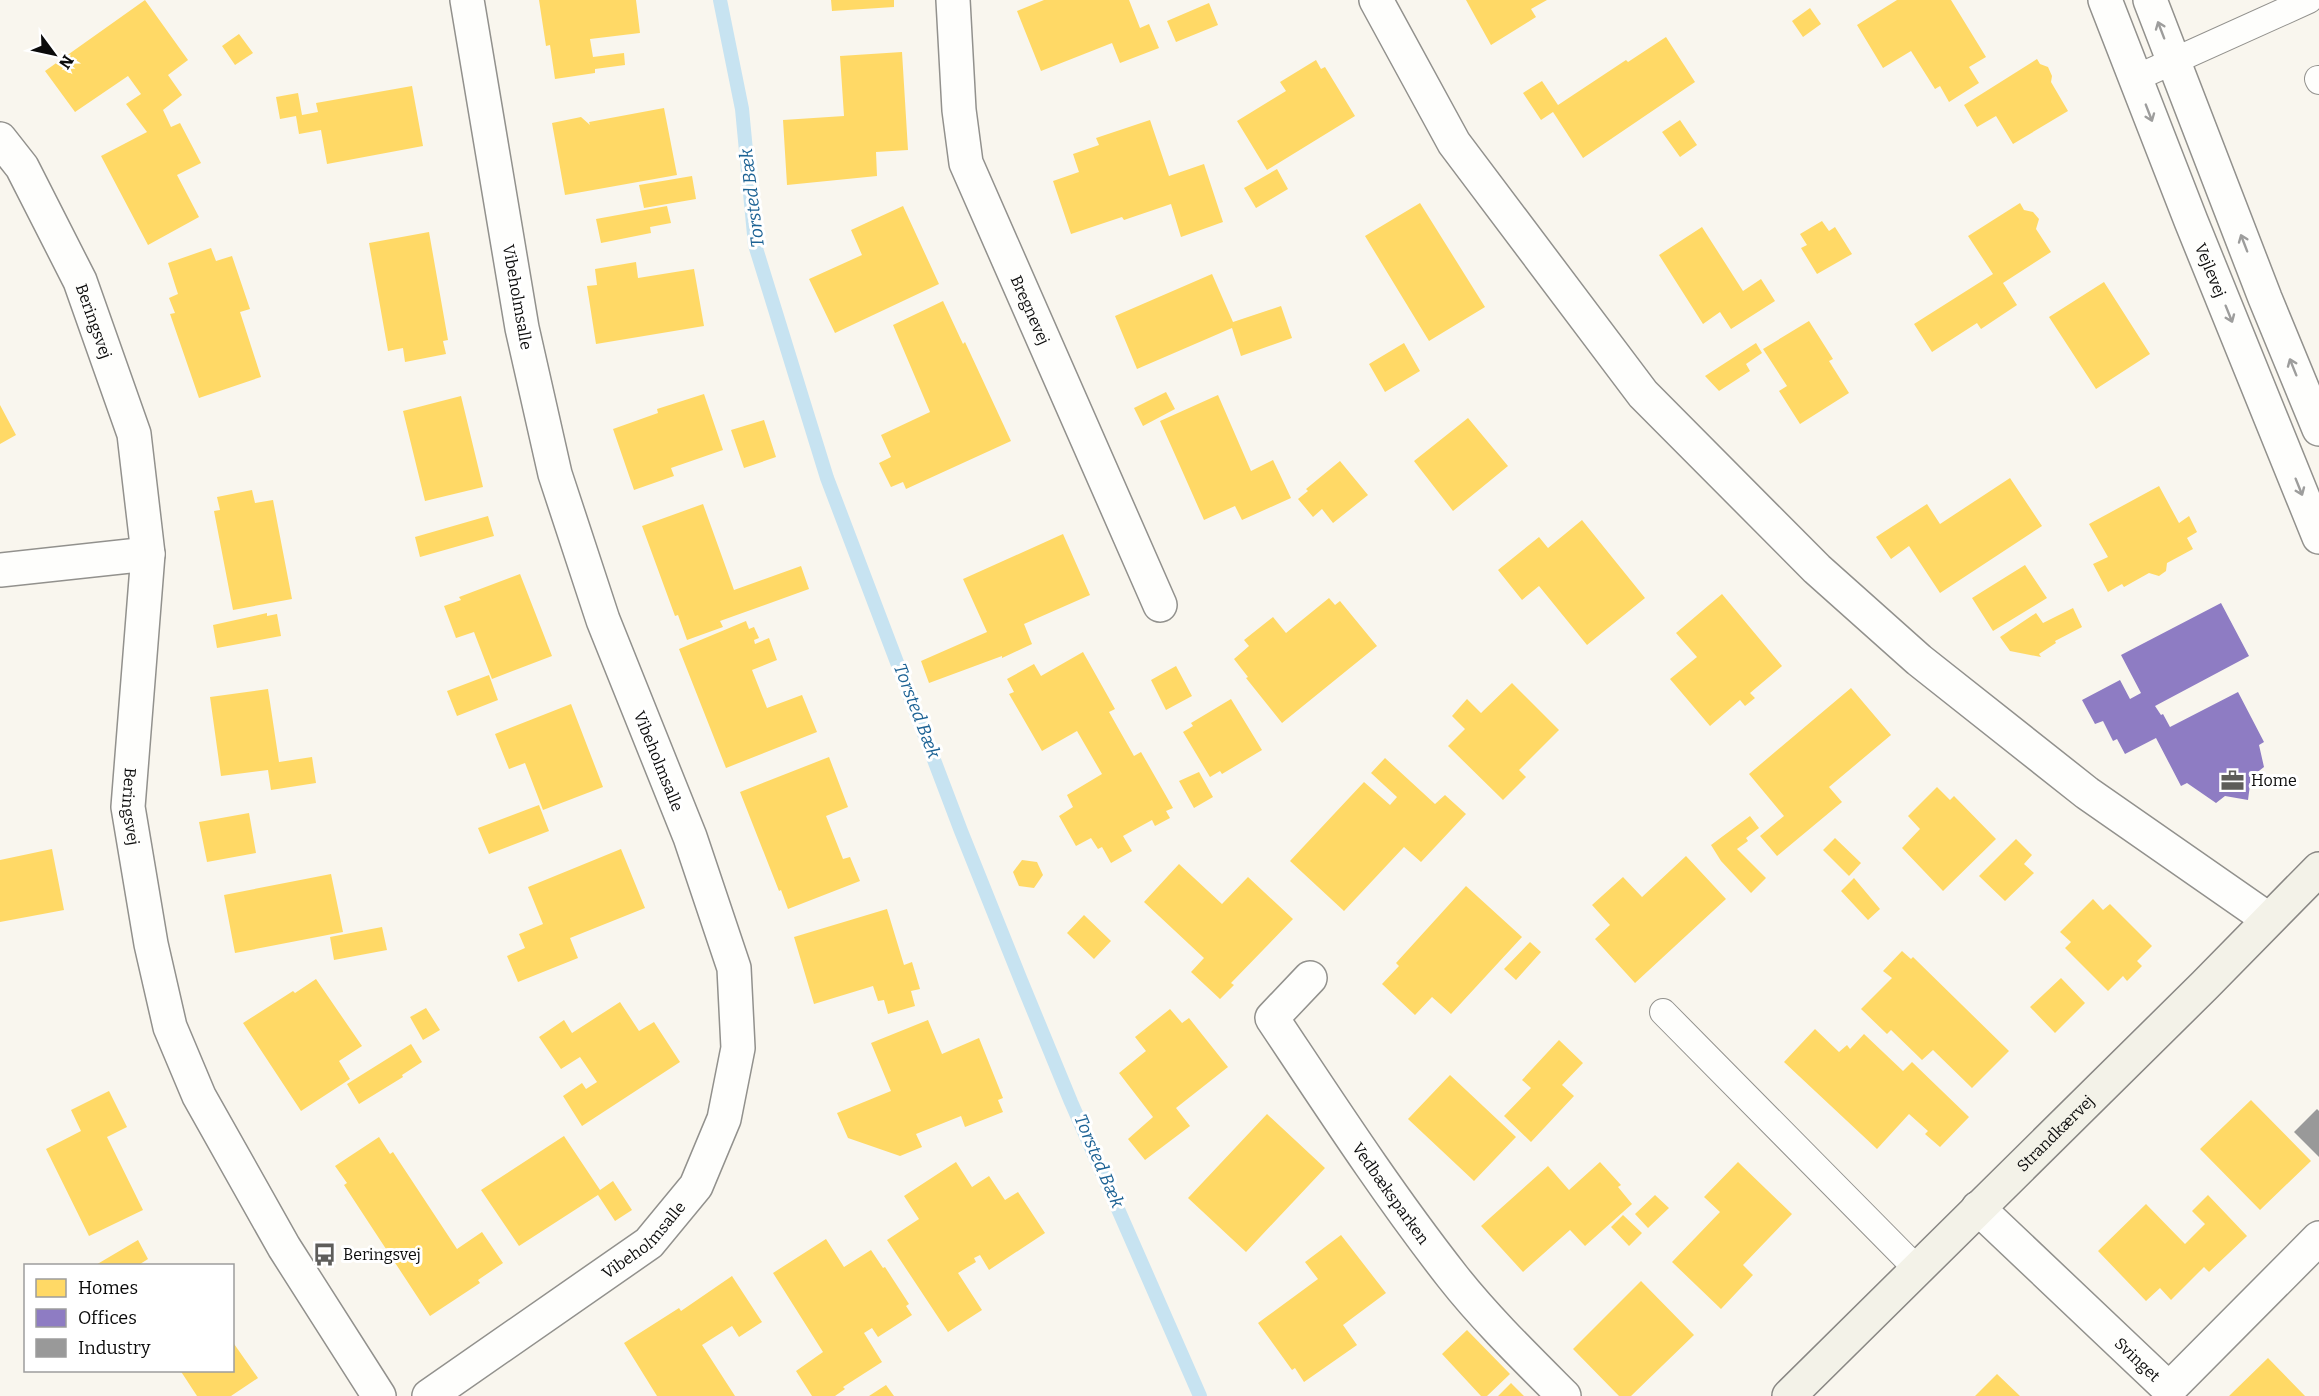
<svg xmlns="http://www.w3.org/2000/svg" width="2319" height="1396" viewBox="0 0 2319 1396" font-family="Bitter,serif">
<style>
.homes{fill:#ffd966}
.offices{fill:#8e7cc3}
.industry{fill:#999}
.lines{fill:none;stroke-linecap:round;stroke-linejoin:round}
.stream{stroke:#c7e3f1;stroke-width:14}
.service-casing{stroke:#92918d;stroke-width:28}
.minor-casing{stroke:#92918d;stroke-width:36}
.tertiary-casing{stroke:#92918d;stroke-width:36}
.secondary-casing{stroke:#898784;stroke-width:36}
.service{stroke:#fefefc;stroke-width:26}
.minor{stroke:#fefefc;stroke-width:33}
.tertiary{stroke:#fefefc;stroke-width:33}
.secondary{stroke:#f3f2e8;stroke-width:33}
.oneway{stroke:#9d9d9c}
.labels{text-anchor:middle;stroke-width:6;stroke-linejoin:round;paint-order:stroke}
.street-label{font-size:16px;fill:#0b0b0b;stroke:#fff}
.poi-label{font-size:16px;fill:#0b0b0b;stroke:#fff;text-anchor:start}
.water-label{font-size:18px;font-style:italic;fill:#1c6294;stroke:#fff}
</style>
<rect width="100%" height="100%" fill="#f9f6ee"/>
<!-- homes -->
<path class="homes" d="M145 0 188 60 168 75 182 95 163 110 171 127 180 123 201 163 177 175 199 217 148 245 101 156 147 132 126 104 141 94 128 76 75 112 45 71Z
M539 0H636L640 33 590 39 593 57 624 53 625 65 595 69V73L555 79 550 45 546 46Z
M831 0H894V7L832 11Z
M1044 0H1129L1140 28 1149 24 1159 48 1120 63 1112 43 1041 71 1017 11Z
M1466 0H1547L1531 9 1536 17 1491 45Z
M1897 0H1951L1986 57 1969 67 1979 83 1949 102 1940 86 1935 89 1911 51 1883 68 1857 25Z
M1209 3 1218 25 1176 42 1167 21Z
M1810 8 1821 24 1803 37 1792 21Z
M239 34 253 53 235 65 222 46Z
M1666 37 1695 82 1583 158 1553 112 1541 120 1523 93 1542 81 1558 105 1626 60 1628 62Z
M902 52 908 150 876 152 877 176 787 185 783 120 844 116 840 56Z
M2037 59 2040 64 2048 67 2052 76 2051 82 2068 111 2013 144 1996 116 1977 127 1964 105Z
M1316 60 1321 69 1325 67 1355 116 1267 170 1237 121 1286 91 1280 82Z
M412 86 423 146 327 164 321 130 299 134 296 116 280 119 276 97 298 93 302 115 318 112 316 103Z
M664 108 677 175 565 195 552 123 581 117 590 125 589 122Z
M1150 120 1169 176 1204 164 1223 222 1181 237 1171 204 1124 220 1122 217 1071 234 1053 181 1079 172 1073 154 1099 145 1096 138Z
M1680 120 1697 145 1680 157 1662 132Z
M1277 169 1288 189 1256 208 1244 188Z
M692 176 696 199 644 208 639 185Z
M1420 203 1485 307 1429 341 1365 236Z
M2020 203 2024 210 2033 212 2039 219 2036 229 2051 252 2003 283 2017 305 1981 329 1977 323 1932 352 1914 324 1993 274 1968 236Z
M667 206 671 223 650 227 651 233 601 243 596 219Z
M903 206 939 284 835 333 809 279 862 255 851 230Z
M1822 221 1829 231 1835 227 1852 254 1817 274 1801 248 1807 245 1800 234Z
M1702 227 1743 291 1761 279 1775 301 1731 329 1720 312 1703 324 1659 255Z
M429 232 448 340 443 341 446 354 405 362 403 348 388 351 369 243Z
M211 248 216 261 232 256 250 309 240 312 261 377 199 398 170 314 175 313 169 298 178 294 168 263Z
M636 262 638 278 694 269 704 326 596 344 587 286 597 285 595 269Z
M1212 274 1233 322 1281 306 1292 338 1241 356 1232 328 1137 369 1115 316Z
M2104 282 2150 354 2096 389 2049 317Z
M943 301 963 344 965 342 1011 441 906 489 903 482 891 487 879 463 891 457 881 435 930 412 893 325Z
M1809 321 1833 359 1829 361 1849 393 1800 424 1779 391 1787 386 1763 349Z
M1404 343 1420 371 1385 392 1369 364Z
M1756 343 1762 353 1746 364 1750 371 1719 391 1705 376Z
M1166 392 1175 409 1143 426 1134 408Z
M704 394 723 450 671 468 674 476 634 490 613 429 658 413 657 409Z
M1218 395 1251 471 1273 460 1291 498 1242 520 1235 506 1204 520 1160 421Z
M461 396 483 487 425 501 403 411Z
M0 405 16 435 0 444Z
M1468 418 1508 466 1453 511 1414 461Z
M764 420 776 457 744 468 731 430Z
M1340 461 1368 495 1333 523 1322 509 1313 517 1298 499 1308 491 1306 489Z
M2010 478 2042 526 1940 593 1909 546 1891 559 1876 537 1927 504 1940 524Z
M2159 486 2179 523 2189 516 2197 532 2187 538 2193 549 2167 563 2166 571 2159 576 2149 573 2124 587 2122 584 2108 592 2093 564 2108 557 2089 524Z
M252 490 255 503 273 500 292 599 233 610 214 511 220 510 217 497Z
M703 504 734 590 801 566 809 589 720 621 723 627 687 640 678 615 675 616 642 526Z
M488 516 494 536 420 557 415 537Z
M1582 520 1645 598 1587 645 1539 586 1522 600 1498 570 1539 537 1548 548Z
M1063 534 1090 595 1024 624 1032 644 1002 658V656L929 683 921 661 987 632 963 579Z
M2025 565 2047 598 1993 631 1972 598Z
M520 574 552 656 492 679 474 632 456 638 444 606 461 600 459 597Z
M1722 594 1782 666 1750 693 1755 698 1745 706 1740 700 1710 726 1670 679 1697 657 1676 633Z
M1329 598 1335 605 1340 601 1377 646 1282 723 1246 678 1248 677 1234 659 1249 646 1244 640 1273 617 1286 633Z
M2073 608 2082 627 2055 641 2056 643 2039 654 2041 657 2010 651 2000 637 2036 613 2043 623Z
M267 613V616L277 614 281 636 217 648 213 625Z
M746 621 749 629 754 627 759 638 754 640 755 644 769 638 777 660 752 670 767 708 802 695 817 732 726 768 679 649Z
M1083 652 1115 709 1109 712 1134 756 1141 752 1173 808 1166 811 1170 818 1155 826 1152 820 1123 836 1132 851 1111 863 1102 847 1098 849 1091 838 1076 846 1059 816 1073 807 1067 795 1102 774 1077 731 1042 751 1009 694 1014 692 1007 679 1034 664 1041 676Z
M1176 666 1192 696 1166 710 1151 680Z
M489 675 498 700 457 716 447 691Z
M1512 683 1559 730 1519 770 1526 777 1503 800 1448 746 1465 729 1452 716 1467 699 1481 713Z
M1851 688 1891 735 1829 787 1842 802 1777 856 1760 836 1784 816 1749 774Z
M268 689 279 762 312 757 316 783 271 790 268 770 221 776 210 697Z
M1231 699 1262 750 1222 774 1220 771 1210 777 1183 732 1193 726 1191 723Z
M571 704 603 787 543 810 525 763 509 769 495 734Z
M829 757 848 807 826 816 843 859 850 857 860 881 788 909 781 890 779 891 740 792Z
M1385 758 1435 804 1445 795 1466 814 1421 862 1404 847 1344 911 1290 861 1364 782 1390 805 1397 797 1371 773Z
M1199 772 1213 797 1194 808 1179 781Z
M1937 787 1950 800 1954 796 1996 839 1943 891 1902 848 1920 829 1908 816Z
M539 805 549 831 489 854 478 828Z
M249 813 256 853 207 862 199 822Z
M1750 816 1759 828 1746 838 1748 841 1737 849 1766 878 1751 893 1721 861 1711 845Z
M1835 838 1861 863 1849 876 1823 850Z
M2016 839 2032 855 2024 864 2034 873 2005 901 1979 876Z
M52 849 64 910 0 922V860Z
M621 849 645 908 570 938 578 958 518 982 507 956 525 948 519 934 543 924 528 887Z
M1686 856 1726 899 1635 983 1595 939 1610 925 1592 905 1623 877 1642 897Z
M1022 860 1037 862 1043 875 1034 888 1019 886 1013 872Z
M1179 864 1222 904 1248 877 1293 919 1231 983 1234 985 1220 999 1191 972 1204 958 1144 902Z
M331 874 343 932 235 953 224 895Z
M1854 878 1880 909 1868 920 1841 891Z
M1466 886 1522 937 1451 1014 1432 997 1415 1015 1382 984 1399 966 1396 963Z
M2093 899 2103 910 2110 904 2152 946 2137 961 2142 966 2127 981 2123 976 2108 991 2065 948 2071 942 2060 932Z
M887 909 904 965 912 962 920 989 911 991 915 1006 888 1014 884 1000 878 1001 873 986 814 1004 794 937Z
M1084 915 1111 941 1094 959 1067 933Z
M382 927 387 950 334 960 330 937Z
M1530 942 1541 952 1516 980 1504 969Z
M1902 951 1911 959 1913 957 2009 1051 1972 1088 1933 1050 1922 1060 1891 1030 1887 1034 1861 1009 1892 978 1883 971Z
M2061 978 2085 1003 2055 1033 2030 1007Z
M316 979 362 1046 339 1061 350 1079 301 1111 243 1023 293 991 295 993Z
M620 1002 639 1031 654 1022 680 1062 582 1126 563 1096 582 1083 586 1089 597 1082 580 1057 561 1069 539 1037 564 1020 572 1033Z
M426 1008 440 1030 423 1040 410 1017Z
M1170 1009 1182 1023 1189 1018 1228 1067 1176 1108 1190 1126 1145 1160 1128 1139 1153 1117 1119 1073 1146 1051 1135 1037Z
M928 1020 942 1054 979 1038 1003 1098 998 1100 1003 1112 965 1127 961 1116 916 1134 922 1147 900 1156 848 1138 837 1113 891 1091 871 1043Z
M1815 1029 1839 1052 1847 1045 1850 1049 1864 1034 1903 1071 1912 1062 1969 1117 1940 1147 1925 1134 1928 1131 1909 1114 1877 1149 1784 1062Z
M1559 1040 1583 1063 1562 1085 1574 1096 1531 1142 1504 1116 1531 1088 1522 1080Z
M411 1044 422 1062 402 1075 403 1077 359 1104 347 1084Z
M1450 1075 1516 1137 1474 1181 1408 1119Z
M109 1091 127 1127 107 1137 143 1210 89 1236 46 1149 81 1131 71 1110Z
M2251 1100 2311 1161 2260 1210 2200 1149Z
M1267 1114 1325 1168 1246 1252 1188 1198Z
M564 1136 600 1190 613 1181 632 1210 615 1221 598 1195 519 1246 481 1190Z
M379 1137 390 1154 393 1152 457 1249 482 1232 503 1263 478 1280 480 1283 430 1316 344 1185 347 1183 335 1166Z
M956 1162 972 1187 989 1176 1005 1200 1018 1192 1045 1233 989 1270 980 1255 974 1258 976 1262 958 1273 982 1310 948 1332 887 1240 919 1219 904 1196Z
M1600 1162 1621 1185 1618 1187 1632 1204 1585 1246 1570 1230 1523 1272 1481 1226 1548 1166 1569 1190Z
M1738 1162 1792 1214 1743 1265 1753 1275 1721 1309 1672 1262 1720 1212 1704 1197Z
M1655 1195 1669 1208 1648 1228 1635 1214Z
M2208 1195 2247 1236 2209 1272 2204 1267 2171 1300 2160 1288 2146 1301 2098 1251 2146 1204 2185 1244 2205 1224 2192 1211Z
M1623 1215 1642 1233 1629 1246 1611 1227Z
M1341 1235 1386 1293 1343 1325 1357 1345 1304 1382 1295 1368 1292 1370 1258 1323 1318 1279 1305 1262Z
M826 1239 844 1267 871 1250 883 1268 885 1267 909 1304 906 1306 912 1315 878 1337 872 1328 864 1333 882 1362 843 1387 845 1389 835 1396H812L796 1371 823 1352 773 1273Z
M138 1240 148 1259 137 1266H94Z
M732 1276 762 1322 739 1337 732 1326 702 1345 735 1396H657L624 1343 679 1308 681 1311Z
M1641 1281 1694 1335 1631 1396H1619L1573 1349Z
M1467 1330 1510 1374 1487 1396H1481L1442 1354Z
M232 1341 258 1378 231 1396H197L180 1370H232Z
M2268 1358 2305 1396H2229Z
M1997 1374 2020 1396H1975Z
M1511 1383 1524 1396H1498Z
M886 1385 894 1396H869Z"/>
<!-- offices -->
<path class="offices" d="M2221 603 2249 656 2155 706 2161 715 2163 714 2170 727 2238 692 2264 742 2259 745 2264 767 2251 777 2248 800 2225 796 2216 803 2187 783 2181 786 2156 738 2125 754 2117 739 2113 741 2103 721 2095 724 2082 700 2120 680 2130 699 2141 693 2121 655Z"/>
<!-- industry -->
<path class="industry" d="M2317 1109 2319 1111V1157L2294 1132Z"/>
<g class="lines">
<!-- stream -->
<path class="stream" d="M720 0 742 109 755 245 827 478 961 831 1020 978 1071 1102 1200 1396"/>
<defs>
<path id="service" d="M2136 78 2309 0
M2318 79 2319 81
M1663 1012 1918 1270"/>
<g id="minor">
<path id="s1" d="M953 0 959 110 966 163 1160 605"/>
<path d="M1376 0 1454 143 1643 394 1817 569 1919 660 2087 793 2268 919"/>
<path id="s2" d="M0 139 22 167 80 281 134 434 148 554 128 807 151 944 170 1027 199 1096 284 1247 379 1396"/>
<path d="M0 570 148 554"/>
<path id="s3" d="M1310 978 1272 1018C1330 1105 1387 1193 1452 1276 1484 1317 1527 1359 1564 1396"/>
<path id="s4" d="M1978 1208 2169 1389 2319 1238"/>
<path id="s5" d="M429 1396 649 1243 696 1186 724 1119 738 1048 734 968 690 837 603 620 555 474 522 328 467 0"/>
</g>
<g id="tertiary">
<path id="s6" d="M2105 0 2191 221 2319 537"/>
<path d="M2150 0 2265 298 2319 429"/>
</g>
<g id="secondary">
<path id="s7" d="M1789 1396 2205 985 2319 869"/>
</g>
</defs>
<!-- service casing -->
<use href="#service" class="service-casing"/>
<!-- minor casing -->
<use href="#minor" class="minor-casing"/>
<!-- tertiary casing -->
<use href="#tertiary" class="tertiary-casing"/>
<!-- secondary casing -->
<use href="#secondary" class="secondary-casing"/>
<!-- service -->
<use href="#service" class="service"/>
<!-- minor -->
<use href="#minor" class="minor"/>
<!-- tertiary -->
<use href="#tertiary" class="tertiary"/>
<!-- secondary -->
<use href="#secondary" class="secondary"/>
</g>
<!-- one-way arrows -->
<defs><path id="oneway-shaft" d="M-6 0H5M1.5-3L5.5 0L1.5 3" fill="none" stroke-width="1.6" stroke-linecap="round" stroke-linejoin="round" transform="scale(1.5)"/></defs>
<g class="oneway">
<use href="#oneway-shaft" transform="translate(2161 30) rotate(-111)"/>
<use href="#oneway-shaft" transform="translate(2149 113) rotate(69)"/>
<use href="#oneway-shaft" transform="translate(2244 243) rotate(-111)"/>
<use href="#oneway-shaft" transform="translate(2229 314) rotate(68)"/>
<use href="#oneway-shaft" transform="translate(2293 367) rotate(-112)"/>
<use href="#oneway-shaft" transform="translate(2299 487) rotate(68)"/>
</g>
<!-- icons -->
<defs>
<symbol id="office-bare" viewBox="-9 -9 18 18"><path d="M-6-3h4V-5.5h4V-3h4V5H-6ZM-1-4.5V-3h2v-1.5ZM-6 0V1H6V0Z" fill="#5e5d5a" stroke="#fff" stroke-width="2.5" paint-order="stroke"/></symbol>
<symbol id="bus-bare" viewBox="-9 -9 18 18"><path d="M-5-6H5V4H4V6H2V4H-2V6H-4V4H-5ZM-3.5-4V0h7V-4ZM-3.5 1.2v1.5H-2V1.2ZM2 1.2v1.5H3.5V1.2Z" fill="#5e5d5a" stroke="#fff" stroke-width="2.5" paint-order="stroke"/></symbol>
</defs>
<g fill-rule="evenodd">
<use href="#office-bare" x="2216" y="764" width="33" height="33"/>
<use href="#bus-bare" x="308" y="1238" width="33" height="33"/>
</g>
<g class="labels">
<!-- street labels -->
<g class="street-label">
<text dy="6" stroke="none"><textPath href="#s6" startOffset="290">Vejlevej</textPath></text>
<text transform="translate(518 297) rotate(80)" y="6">Vibeholmsalle</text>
<text dy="6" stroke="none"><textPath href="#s1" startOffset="324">Bregnevej</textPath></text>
<text dy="6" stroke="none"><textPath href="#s2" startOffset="206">Beringsvej</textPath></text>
<text transform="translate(659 761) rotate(68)" y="6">Vibeholmsalle</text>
<text dy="6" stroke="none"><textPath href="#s2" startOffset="700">Beringsvej</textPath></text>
<text dy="6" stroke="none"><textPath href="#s7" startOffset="374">Strandkærvej</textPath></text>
<text dy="6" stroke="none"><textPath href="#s3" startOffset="267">Vedbæksparken</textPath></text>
<text dy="6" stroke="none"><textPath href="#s5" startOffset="266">Vibeholmsalle</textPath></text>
<text dy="6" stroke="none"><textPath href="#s4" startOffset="220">Svinget</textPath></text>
</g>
<!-- poi labels -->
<g class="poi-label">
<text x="2251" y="786">Home</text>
<text x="343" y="1260">Beringsvej</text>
</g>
<!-- water labels -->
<g class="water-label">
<text transform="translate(752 198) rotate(-97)" y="6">Torsted Bæk</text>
<text transform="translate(917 711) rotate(69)" y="6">Torsted Bæk</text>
<text transform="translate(1099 1161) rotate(67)" y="6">Torsted Bæk</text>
</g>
</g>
<!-- legend -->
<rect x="24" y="1264" width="210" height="108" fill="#ffffff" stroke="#9d9d9d" stroke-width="1.5"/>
<rect x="36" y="1279" width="30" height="18" fill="#ffd966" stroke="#9d9d9d" stroke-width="1.5"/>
<text x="78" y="1294" font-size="18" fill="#0b0b0b">Homes</text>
<rect x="36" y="1309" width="30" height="18" fill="#8e7cc3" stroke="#9d9d9d" stroke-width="1.5"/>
<text x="78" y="1324" font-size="18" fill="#0b0b0b">Offices</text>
<rect x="36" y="1339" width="30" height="18" fill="#999999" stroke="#9d9d9d" stroke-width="1.5"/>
<text x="78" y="1354" font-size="18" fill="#0b0b0b">Industry</text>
<!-- north arrow -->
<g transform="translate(54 54) rotate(123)" stroke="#ffffff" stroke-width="4.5" paint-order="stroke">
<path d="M0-4.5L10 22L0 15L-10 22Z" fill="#0b0b0b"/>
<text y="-9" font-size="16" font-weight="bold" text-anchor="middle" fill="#0b0b0b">N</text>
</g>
</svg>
